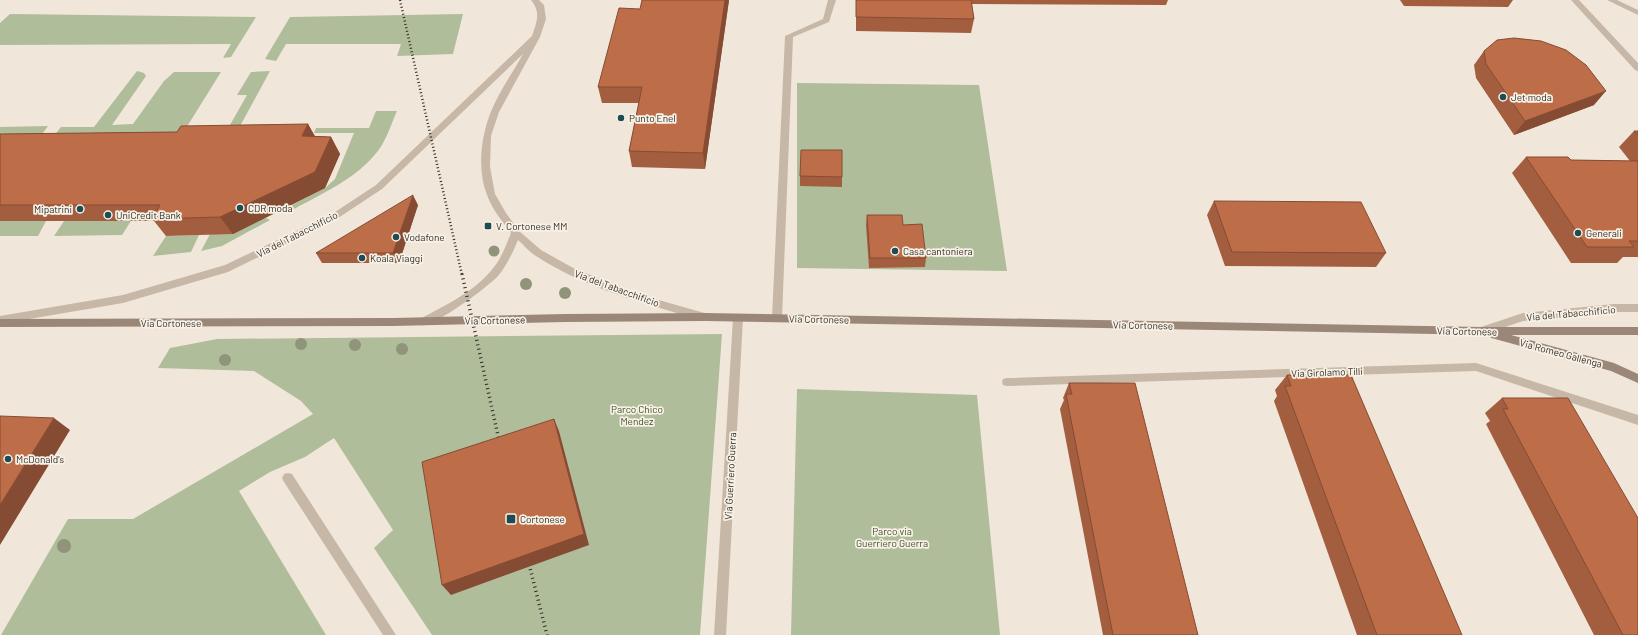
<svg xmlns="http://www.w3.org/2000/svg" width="1638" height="635" viewBox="0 0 1638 635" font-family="Barlow,sans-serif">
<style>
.green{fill:#b0bd9b}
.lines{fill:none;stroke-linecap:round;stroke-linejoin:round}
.street{fill:#c7b7a7;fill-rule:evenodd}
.secondary{fill:#9a8778;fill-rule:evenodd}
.rail-far1{stroke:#332c27;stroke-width:2.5;stroke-dasharray:1 2.5;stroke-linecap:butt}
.rail{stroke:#332c27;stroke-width:3.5;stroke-dasharray:1 3.5;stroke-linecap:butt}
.tree{fill:#90947a}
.wall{fill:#a35e3f}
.shaded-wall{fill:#854c33}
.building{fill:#be6d49;stroke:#854c33}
.poi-dot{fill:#1f4c52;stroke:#f8f1e6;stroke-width:1.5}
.labels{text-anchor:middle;stroke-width:3.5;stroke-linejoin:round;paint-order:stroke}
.poi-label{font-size:10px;fill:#332c27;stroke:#f8f1e6;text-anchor:start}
.street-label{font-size:10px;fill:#332c27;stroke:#f8f1e6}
.park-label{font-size:10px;fill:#41502c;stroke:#f8f1e6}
</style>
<rect width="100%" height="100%" fill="#f0e7da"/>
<!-- green -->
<path class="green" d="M10 14 256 17 231 57 223 58 231 44 0 45V23Z
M463 14 453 54 397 56 401 44H286L276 61 265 59 290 17Z
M137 71 144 73 146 76 112 125 133 124 164 81 174 72H221L173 149 42 151 61 127H94Z
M270 71 239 128 226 132 247 95H237L251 72Z
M797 83 979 85 1007 271 797 268Z
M376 111H397C392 122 388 135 382 145 362 176 325 192 294 209L292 205 325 188 335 179 354 133H314L316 128H369Z
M48 126 30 151H0V127Z
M266 218 270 220 222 246 201 251 210 234Z
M0 221H46L38 236H0Z
M64 221H131L122 235 54 236Z
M199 235 191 252 153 256 166 236Z
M722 334 700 635H432L374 548 393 530 334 438 305 457 270 472 239 491 326 635H1L68 519H133L313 414 301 401 254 371 158 368 170 348 217 339Z
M797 389 977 395 1000 635H791Z"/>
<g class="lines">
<!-- street -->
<path class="street" d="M531 0H539L544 5 546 19 540 37 499 112 491 136 490 167 495 194 506 213 519 231 541 250 575 269 641 295 708 314 709 317 708 320 704 321C647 304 586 289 536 256 529 252 524 245 518 240 513 252 507 265 498 276 489 286 432 329 420 325L419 322 420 319C446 305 476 291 494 267 502 257 506 245 511 233 502 221 492 209 487 195 477 169 481 138 490 114 498 93 512 74 523 54L382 189 338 218 228 272 123 303 0 324V316L123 295 225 265 332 214 376 185 532 36C537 22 541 12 531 0Z
M828 0H836L829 22 793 37 782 318 781 321H773L772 318 785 36 823 19Z
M1571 0H1579L1638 63V71L1635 70Z
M1607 0H1617L1638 10V15Z
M1614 304H1638V312H1614L1523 321 1482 335 1478 334 1477 331 1478 328 1523 313Z
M738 314 742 315 743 318 726 635H714L733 318 734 315Z
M1476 363 1638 415V425L1476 371 1007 386 1003 385 1002 382 1003 379 1007 378Z
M288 473 292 474 396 635H383L284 482 282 478 284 474Z"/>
<!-- secondary -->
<path class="secondary" d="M705 313 1482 327H1638V335H1511L1614 363 1638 374V383L1611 371 1495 339 1491 338 1490 335 705 321 565 322 393 326 0 327V319L393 318 565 314Z"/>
<!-- rail-far1 -->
<path class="rail-far1" d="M400 0 462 275"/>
<!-- rail -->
<path class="rail" d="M462 274 501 449
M527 556 547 635"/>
</g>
<!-- trees -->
<g class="tree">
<circle cx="494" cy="251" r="5.5"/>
<circle cx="526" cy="284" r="6"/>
<circle cx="565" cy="293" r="6"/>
<circle cx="301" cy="344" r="6"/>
<circle cx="355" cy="345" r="6"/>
<circle cx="402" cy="349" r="6"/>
<circle cx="225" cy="360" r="6"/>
<circle cx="64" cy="546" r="7"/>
</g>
<!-- wall -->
<path class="wall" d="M729 0 705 169 632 167 629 151 639 103H602L598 87 640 9Z
M856 0H1168L1166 5 972 4 974 19 971 33 856 31Z
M1400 0H1513L1508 7 1404 6Z
M1484 51 1594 105 1514 135 1476 78 1474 65Z
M308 124 315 136 331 137 340 154 325 188 233 234 166 236 154 221H0V134L177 132Z
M1634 131H1638V257H1623L1617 263H1571L1512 173 1526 157 1571 160 1630 161 1619 147Z
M842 150V187L800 186V176Z
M1214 201 1386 253 1376 267 1225 266 1207 215Z
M418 205 399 263H322L316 253Z
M867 215 903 225 926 258 925 267 869 268 866 225Z
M1287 375 1462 635H1357L1274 401 1277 396 1275 390Z
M1069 383 1198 635H1103L1060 409 1064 400 1063 398Z
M1502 398 1638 635H1594L1486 424 1490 421 1485 413Z"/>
<!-- shaded-wall -->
<path class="shaded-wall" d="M725 0H729L705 169 703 153Z
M1606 91 1594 105 1514 135 1525 121Z
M308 124 317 141 302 136Z
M331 137 340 154 325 188 233 234 220 217Z
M413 195 418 205 399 263 393 253Z
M54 418 70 430 0 545V505Z
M554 419 559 431 589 545 451 595 442 585Z"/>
<!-- building -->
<path class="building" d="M642 0H725L703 153 629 151 642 87H598L619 8 640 9Z
M856 0H971L974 19 856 17Z
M1514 38 1541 41 1566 50 1586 65 1606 91 1525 121 1486 64 1484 51 1497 40Z
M308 124 302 136 331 137 315 172 220 217 152 219 160 205H0V134L177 132 181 126Z
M1634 131H1638V135Z
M801 150H842V177L800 176Z
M1526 157H1568L1571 160 1638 161V241H1629L1634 247H1587Z
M413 195 393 253H316Z
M1214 201 1361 202 1386 253 1232 252Z
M867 215H902L903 225 922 224 926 258H870Z
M1287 375H1351L1462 635H1377L1285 386H1291Z
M1069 383H1135L1198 635H1113L1066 394H1072Z
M1502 398H1568L1638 518V635H1623L1503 409H1508Z
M0 416 54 418 0 505Z
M554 419 584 534 442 585 422 462Z"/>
<!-- markers -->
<g class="poi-dot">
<circle cx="1503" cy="97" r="4"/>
<circle cx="621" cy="118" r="4"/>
<circle cx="240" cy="208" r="4"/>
<circle cx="80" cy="209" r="4"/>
<circle cx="108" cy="215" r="4"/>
<rect x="484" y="222" width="8" height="8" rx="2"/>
<circle cx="1578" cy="233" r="4"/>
<circle cx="396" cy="237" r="4"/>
<circle cx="895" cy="251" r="4"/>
<circle cx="362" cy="258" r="4"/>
<circle cx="8" cy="459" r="4"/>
<rect x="506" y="514" width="10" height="10" rx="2"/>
</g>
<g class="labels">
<!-- poi labels -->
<g class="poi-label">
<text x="1511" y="101">Jet moda</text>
<text x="629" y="122">Punto Enel</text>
<text x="248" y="212">CDR moda</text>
<text x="72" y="213" text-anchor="end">Mipatrini</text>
<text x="116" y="219">UniCredit Bank</text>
<text x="496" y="230">V. Cortonese MM</text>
<text x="1586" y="237">Generali</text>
<text x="404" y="241">Vodafone</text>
<text x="903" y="255">Casa cantoniera</text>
<text x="370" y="262">Koala Viaggi</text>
<text x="16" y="463">McDonald's</text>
<text x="520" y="523">Cortonese</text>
</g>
<!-- street labels -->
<g class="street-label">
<text transform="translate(297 234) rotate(-27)" y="4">Via del Tabacchificio</text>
<text transform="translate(617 288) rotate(20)" y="4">Via del Tabacchificio</text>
<text transform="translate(1571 313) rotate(-5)" y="4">Via del Tabacchificio</text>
<text transform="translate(819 319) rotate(1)" y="4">Via Cortonese</text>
<text transform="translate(495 320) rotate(-1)" y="4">Via Cortonese</text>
<text x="171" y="327">Via Cortonese</text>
<text transform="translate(1143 325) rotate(1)" y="4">Via Cortonese</text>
<text transform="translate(1467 331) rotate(1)" y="4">Via Cortonese</text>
<text transform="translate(1561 353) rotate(15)" y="4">Via Romeo Gallenga</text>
<text transform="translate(1327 372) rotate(-2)" y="4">Via Girolamo Tilli</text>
<text transform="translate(730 476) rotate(-87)" y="4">Via Guerriero Guerra</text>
</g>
<!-- park labels -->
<g class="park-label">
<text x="637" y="413">Parco Chico<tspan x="637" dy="12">Mendez</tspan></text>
<text x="892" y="535">Parco via<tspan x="892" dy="12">Guerriero Guerra</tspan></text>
</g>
</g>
</svg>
